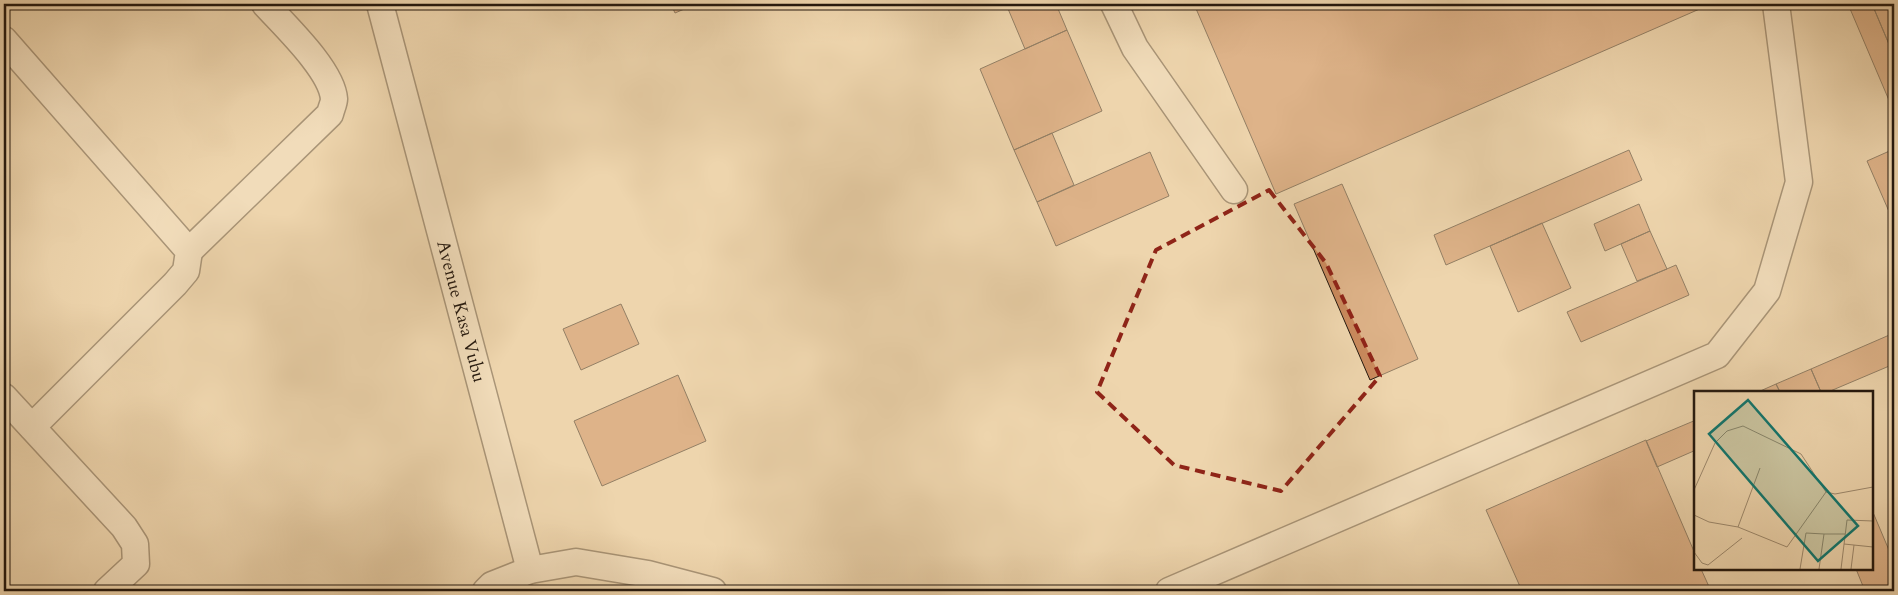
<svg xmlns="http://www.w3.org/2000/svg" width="1898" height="595" viewBox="0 0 1898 595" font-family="Cardo,serif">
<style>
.building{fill:#ca8a5d;stroke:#24180e}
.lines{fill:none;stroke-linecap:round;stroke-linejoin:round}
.minor-casing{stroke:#564736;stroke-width:29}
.minor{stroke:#f4e4ca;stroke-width:26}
.marked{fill:none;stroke:#8f2418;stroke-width:4;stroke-dasharray:10 6;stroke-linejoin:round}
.labels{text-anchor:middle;stroke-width:4;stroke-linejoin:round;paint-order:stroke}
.street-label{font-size:18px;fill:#24180e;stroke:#f4e4ca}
.inset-road{fill:none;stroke:#9d896d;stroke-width:1}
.view{fill:#0f766e;fill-opacity:0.15;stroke:#0f766e;stroke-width:2.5}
.inset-edge{fill:none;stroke:#24180e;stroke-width:2.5}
</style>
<rect width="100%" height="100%" fill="#eed5ad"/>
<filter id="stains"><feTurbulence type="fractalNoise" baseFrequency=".004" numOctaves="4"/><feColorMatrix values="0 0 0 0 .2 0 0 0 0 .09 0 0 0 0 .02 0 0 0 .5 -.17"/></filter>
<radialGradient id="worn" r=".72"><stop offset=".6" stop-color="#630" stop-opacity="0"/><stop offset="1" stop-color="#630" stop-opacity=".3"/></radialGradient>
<!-- building -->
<path class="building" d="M671 4H696L675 13Z
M1006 4H1056L1067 30 1025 49Z
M1194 4H1711L1276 194Z
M1848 4H1872L1894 56V112Z
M1872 4H1894V56Z
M1067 30 1102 111 1014 150 980 69Z
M1052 133 1074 185 1037 202 1014 150Z
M1894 149V223L1867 161Z
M1629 150 1642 180 1446 265 1434 235Z
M1150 152 1169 196 1056 246 1037 202Z
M1342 184 1418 359 1370 380 1294 204Z
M1639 204 1650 231 1605 251 1594 224Z
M1542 223 1571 288 1518 312 1490 246Z
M1650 231 1667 269 1637 281 1621 244Z
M1676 265 1689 295 1581 342 1567 312Z
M621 304 639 344 581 370 563 329Z
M1894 333V364L1828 392H1821L1811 369Z
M1811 369 1821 392H1780L1776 384Z
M678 375 706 441 602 486 574 421Z
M1776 384 1780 392H1758Z
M1696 420V450L1657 467 1646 441Z
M1646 440 1696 556V569H1701L1711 591H1522L1486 510Z
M1872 510 1894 562V591H1865L1856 569H1872Z"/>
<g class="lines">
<defs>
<g id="minor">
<path id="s1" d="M380 4 530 570"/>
<path d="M1114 4 1135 48 1234 190"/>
<path d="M4 40 189 251 186 271 175 284 32 427"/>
<path d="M189 251 330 114C331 109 334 103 334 99 332 70 284 25 265 4"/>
<path d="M4 397 124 527 135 544 136 564 107 591"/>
<path d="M486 591 492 585 530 570 576 562 648 574 713 591"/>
<path d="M1169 591 1717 355 1767 291 1799 182 1776 4"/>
</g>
</defs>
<!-- minor casing -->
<use href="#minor" class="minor-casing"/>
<!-- minor -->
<use href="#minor" class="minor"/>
</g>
<!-- marked area -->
<path d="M0 0H1898V595H0ZM1269 190 1326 263 1380 376 1281 491 1174 465 1097 392 1156 250Z" fill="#eed5ad" fill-opacity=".55" fill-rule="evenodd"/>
<path class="marked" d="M1269 190 1326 263 1380 376 1281 491 1174 465 1097 392 1156 250Z"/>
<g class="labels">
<!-- street labels -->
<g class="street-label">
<text dy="6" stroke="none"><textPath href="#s1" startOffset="318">Avenue Kasa Vubu</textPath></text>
</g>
</g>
<!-- overview -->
<g transform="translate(1694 391)">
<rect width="179" height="179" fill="#eed5ad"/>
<path class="inset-road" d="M0 99 21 52 33 40 49 35 107 63 132 101M132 101 141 103 179 96M0 124 15 131 44 136 93 156 132 101M44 136 66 77M150 153 179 156M0 161 8 172 14 174 48 147M106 178 112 142 130 143M125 178 130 143H151M147 178 153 129 179 130M157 178 160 154"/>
<path class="view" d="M54 9 164 135 124 170 15 43Z"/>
<rect width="179" height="179" class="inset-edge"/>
</g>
<!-- margin -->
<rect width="1898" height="595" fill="none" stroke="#eed5ad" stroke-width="20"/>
<rect x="5" y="5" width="1888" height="585" fill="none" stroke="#24180e" stroke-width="2.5"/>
<rect x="10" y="10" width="1878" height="575" fill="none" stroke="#24180e"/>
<rect width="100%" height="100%" filter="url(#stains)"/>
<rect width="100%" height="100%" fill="url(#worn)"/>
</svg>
